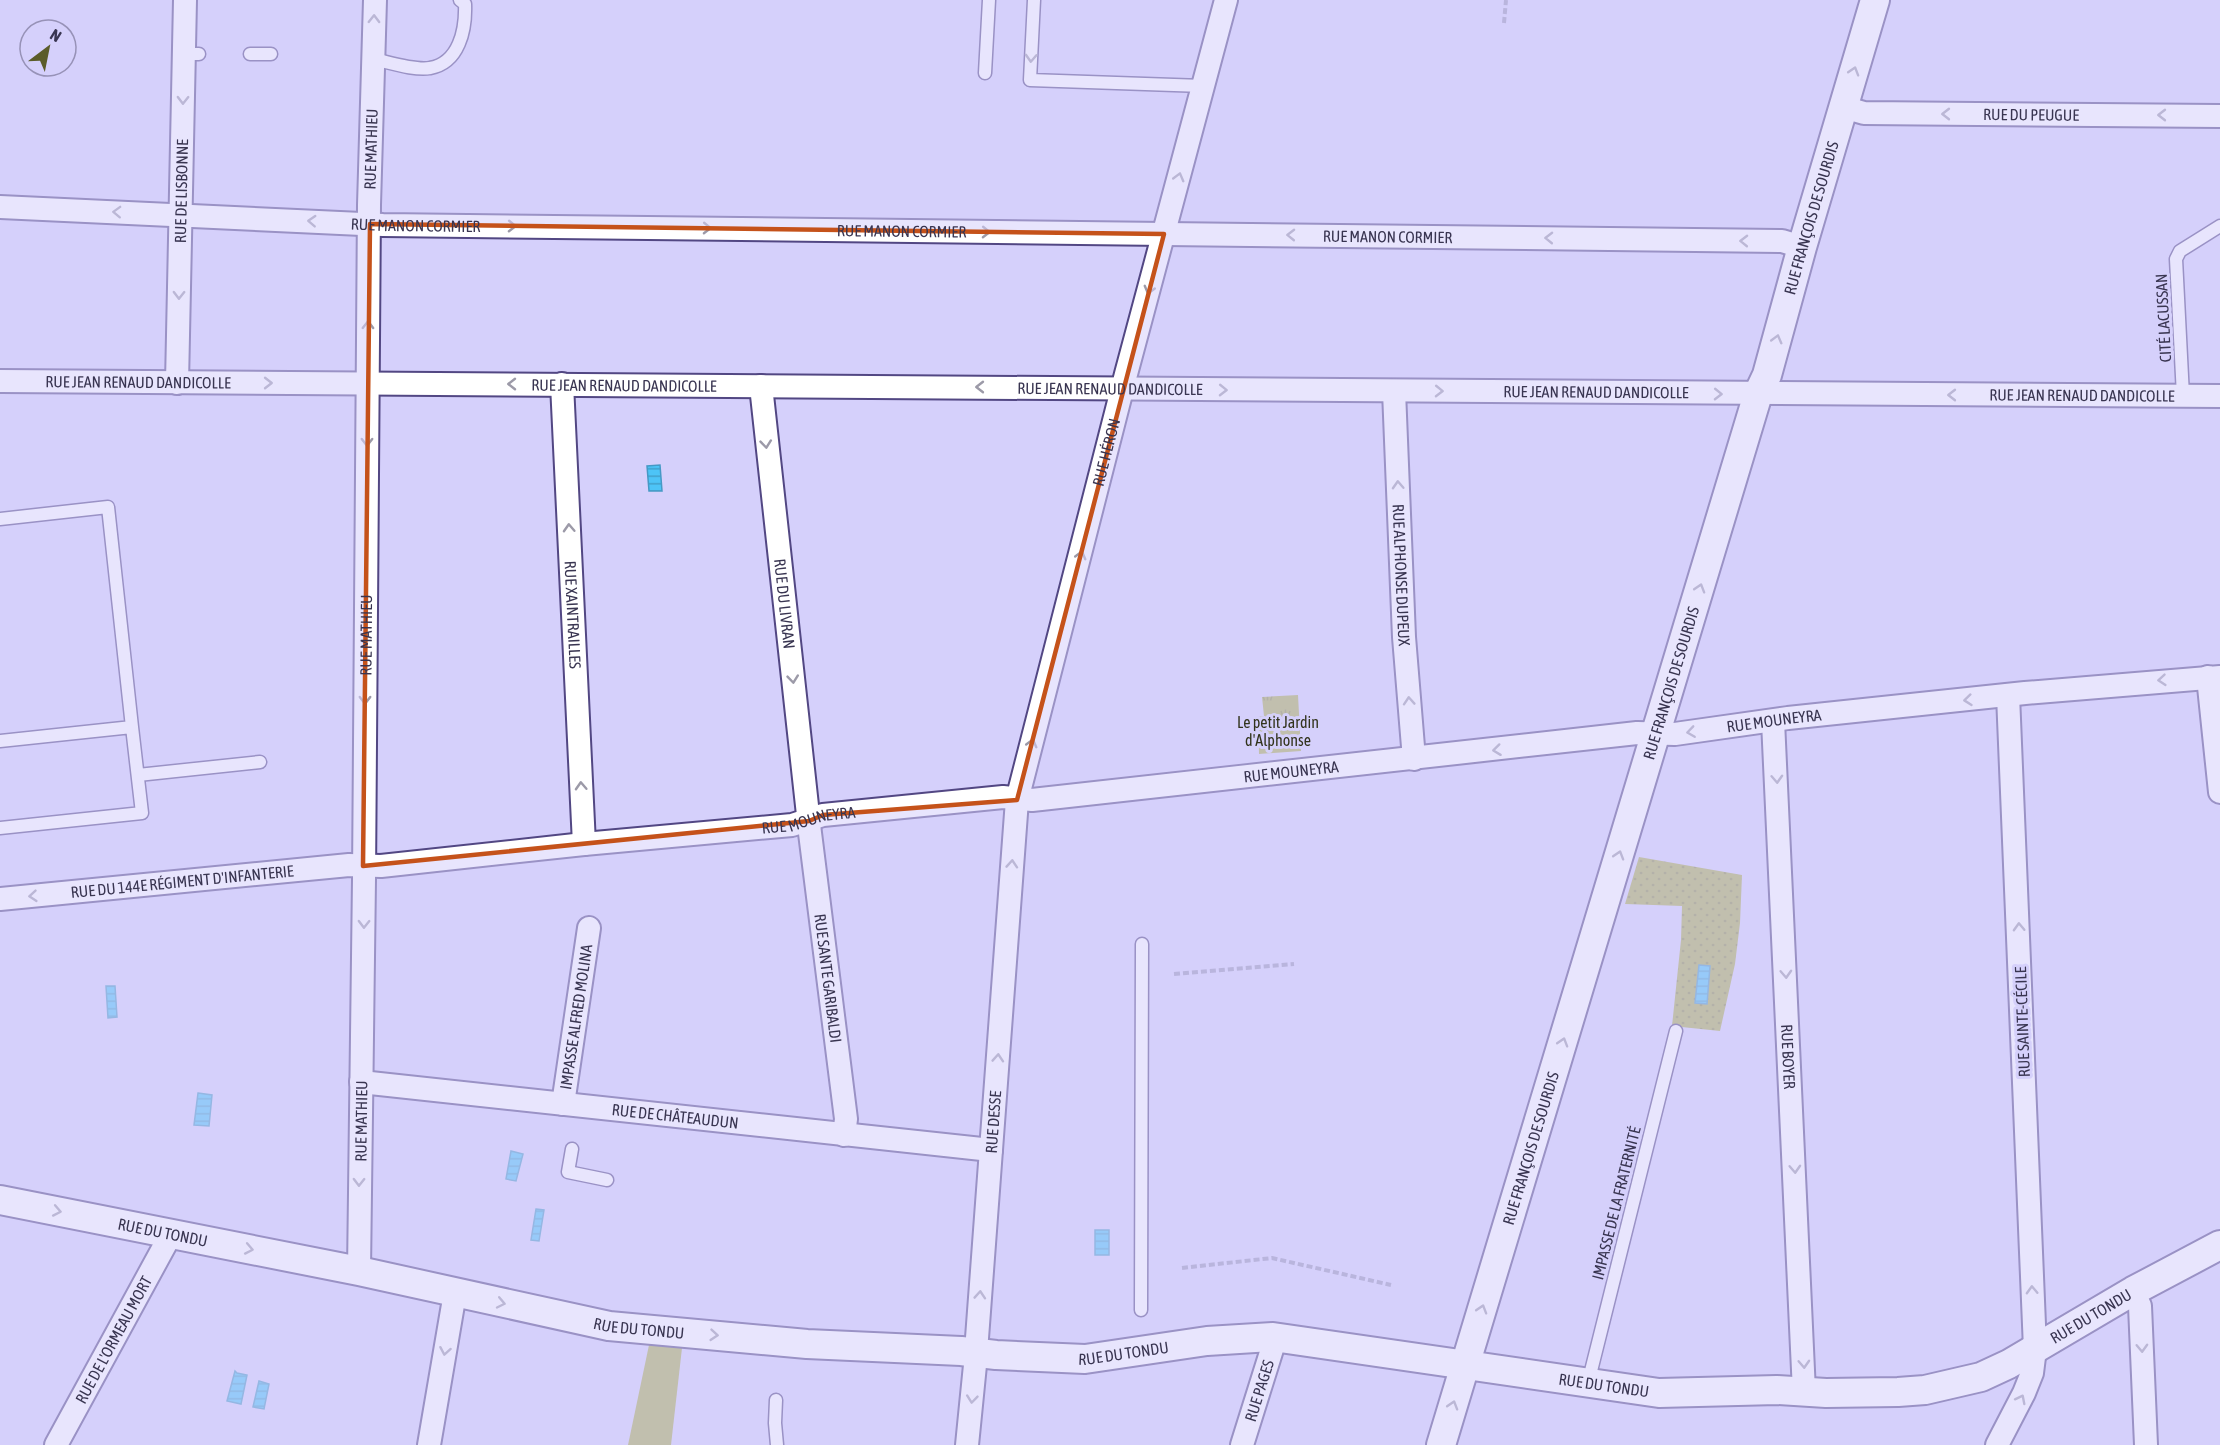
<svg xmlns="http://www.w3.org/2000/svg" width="2220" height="1445" viewBox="0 0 2220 1445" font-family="'Asap Condensed',sans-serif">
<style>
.grass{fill:#a9ab51}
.park{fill:url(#park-tufts)}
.garden{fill:url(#garden-dots)}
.water{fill:url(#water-rules);stroke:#4799c5;stroke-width:1.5}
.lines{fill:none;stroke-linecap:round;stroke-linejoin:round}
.service-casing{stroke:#524783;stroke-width:15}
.minor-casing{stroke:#524783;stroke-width:26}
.tertiary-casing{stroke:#524783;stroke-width:32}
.path{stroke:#9894b9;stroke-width:4;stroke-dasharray:6 3;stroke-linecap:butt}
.service{stroke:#fff;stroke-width:12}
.minor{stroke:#fff;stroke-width:22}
.tertiary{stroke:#fff;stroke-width:28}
.oneway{stroke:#9c9aa8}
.marked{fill:none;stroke:#c5521a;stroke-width:4.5;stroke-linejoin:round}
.labels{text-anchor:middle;stroke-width:6;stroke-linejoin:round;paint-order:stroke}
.street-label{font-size:16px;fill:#393551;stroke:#d5d0fb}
.park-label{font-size:16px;fill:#32331c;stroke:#d5d0fb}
</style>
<defs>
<pattern id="park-tufts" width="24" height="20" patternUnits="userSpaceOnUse" patternTransform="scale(1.5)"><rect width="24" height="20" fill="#a9ab51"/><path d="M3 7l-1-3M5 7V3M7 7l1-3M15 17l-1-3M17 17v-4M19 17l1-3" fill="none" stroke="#8b8c46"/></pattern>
<pattern id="garden-dots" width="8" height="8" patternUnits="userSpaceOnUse" patternTransform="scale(1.5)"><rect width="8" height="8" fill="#a9ab51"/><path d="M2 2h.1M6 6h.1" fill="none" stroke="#8b8c46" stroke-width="1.8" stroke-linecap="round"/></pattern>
<pattern id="water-rules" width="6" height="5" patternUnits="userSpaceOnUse" patternTransform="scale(1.5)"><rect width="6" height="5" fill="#4dc4f7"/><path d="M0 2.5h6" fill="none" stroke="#41a0ca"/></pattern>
</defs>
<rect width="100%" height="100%" fill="#d5d0fb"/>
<!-- grass -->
<path class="grass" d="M649 1345 682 1348 671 1445H628Z"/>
<!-- park -->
<path class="park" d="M1298 695 1301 751 1259 754 1258 717 1264 716 1262 697Z"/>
<!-- garden -->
<path class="garden" d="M1639 857 1742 875 1740 923 1735 964 1720 1031 1672 1026 1681 940 1682 906 1625 904Z"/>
<!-- water -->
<path class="water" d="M660 465 662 491H649L647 466Z
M1699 965 1710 966 1707 1004 1695 1003Z
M106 986H115L117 1017 108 1018Z
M198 1093 212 1095 209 1126 194 1125Z
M511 1151 523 1154 516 1181 506 1179Z
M536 1209 544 1210 539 1241 531 1240Z
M1095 1230H1109V1255H1095Z
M235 1371 237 1373 247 1375 241 1404 227 1401Z
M259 1381 269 1384 264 1409 253 1407Z"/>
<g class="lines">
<defs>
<path id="service" d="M1034 0 1030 80 1203 86
M184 54H199
M250 54H271
M373 59C388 62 415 71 430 68 459 63 466 30 465 4L460 0
M985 73 989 0
M2183 396 2176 259 2180 251 2220 226
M0 519 108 507 132 727 0 741
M138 775 260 762
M0 828 142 813 132 727
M572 1149 568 1172 607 1180
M1141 1310 1142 944
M1588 1383 1676 1031
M776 1400 775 1423 777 1445"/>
<g id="minor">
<path id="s1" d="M1843 107 1864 113 2220 116"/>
<path id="s2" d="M0 207 383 225 1782 241 1802 247"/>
<path id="s3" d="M0 381 2220 396"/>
<path id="s4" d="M177 383 185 0"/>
<path id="s5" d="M562 384 584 844"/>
<path id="s6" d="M761 386 810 833 846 1119 844 1135"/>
<path id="s7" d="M1394 391 1404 637 1414 759"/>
<path d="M2208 677 2220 792"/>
<path id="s8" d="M1773 721 1804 1392"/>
<path id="s9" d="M0 899 349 865 381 866 584 844 792 825 823 815 1003 797 1032 800 1637 733 1675 734 1788 718 2025 693 2220 677"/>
<path id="s10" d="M361 1082 991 1150"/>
<path id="s11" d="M563 1104 589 928"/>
<path id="s12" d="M359 1271 364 879 369 205 375 0"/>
<path d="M2133 1291 2140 1306 2146 1445"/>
<path id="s13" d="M56 1445 171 1234"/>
<path d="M429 1445 455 1293"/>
<path id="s14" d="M967 1445 975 1365 1017 800 1126 374 1226 0"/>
<path id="s15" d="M1242 1445 1273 1346V1337"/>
<path d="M1997 1445 2024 1393 2032 1373 2035 1349 2008 695"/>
</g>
<g id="tertiary">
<path id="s16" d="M0 1200 359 1271 609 1326 807 1344 961 1351 996 1355 1085 1359 1207 1341 1273 1337 1659 1393 1777 1390 1826 1393 1898 1392 1925 1390 1981 1377 2009 1364 2133 1291 2220 1245"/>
<path id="s17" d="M1441 1445 1758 394 1767 375 1802 247 1875 0"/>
</g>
</defs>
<!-- service casing -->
<use href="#service" class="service-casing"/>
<!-- minor casing -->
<use href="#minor" class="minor-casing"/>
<!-- tertiary casing -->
<use href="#tertiary" class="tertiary-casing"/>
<!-- path -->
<path class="path" d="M1504 23 1506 0
M1174 974 1294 964
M1182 1268 1272 1258 1391 1285"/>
<!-- service -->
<use href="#service" class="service"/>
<!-- minor -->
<use href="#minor" class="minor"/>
<!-- tertiary -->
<use href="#tertiary" class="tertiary"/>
</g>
<!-- one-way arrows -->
<defs><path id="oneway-chevron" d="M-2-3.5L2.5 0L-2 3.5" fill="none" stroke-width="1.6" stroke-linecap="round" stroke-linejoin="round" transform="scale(1.5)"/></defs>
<g class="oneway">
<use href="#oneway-chevron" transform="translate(374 19) rotate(-89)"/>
<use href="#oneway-chevron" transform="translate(1031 58) rotate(93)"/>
<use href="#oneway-chevron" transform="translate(1854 71) rotate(-73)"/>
<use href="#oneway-chevron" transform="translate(183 100) rotate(91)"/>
<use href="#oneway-chevron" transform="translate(1946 114) rotate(-180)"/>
<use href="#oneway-chevron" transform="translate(2162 115) rotate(-180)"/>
<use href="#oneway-chevron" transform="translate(1179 177) rotate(-75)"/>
<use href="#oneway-chevron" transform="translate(117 212) rotate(-178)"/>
<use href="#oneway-chevron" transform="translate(312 221) rotate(-177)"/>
<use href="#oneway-chevron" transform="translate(512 226) rotate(1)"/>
<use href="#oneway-chevron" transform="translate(707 228) rotate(1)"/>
<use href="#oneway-chevron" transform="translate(986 232) rotate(1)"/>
<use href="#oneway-chevron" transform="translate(1291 235) rotate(-179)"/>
<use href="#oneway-chevron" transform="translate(1549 238) rotate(-179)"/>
<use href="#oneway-chevron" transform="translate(1744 241) rotate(-179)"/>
<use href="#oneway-chevron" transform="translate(1149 290) rotate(105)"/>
<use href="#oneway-chevron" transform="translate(179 295) rotate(91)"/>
<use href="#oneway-chevron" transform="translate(368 325) rotate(-89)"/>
<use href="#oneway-chevron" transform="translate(1777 339) rotate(-75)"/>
<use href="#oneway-chevron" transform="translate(268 383)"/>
<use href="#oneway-chevron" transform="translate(512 384) rotate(-180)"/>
<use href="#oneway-chevron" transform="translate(980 387) rotate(-180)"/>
<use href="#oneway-chevron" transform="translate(1223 390) rotate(1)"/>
<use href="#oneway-chevron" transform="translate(1439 391) rotate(1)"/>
<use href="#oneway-chevron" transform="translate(1718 394) rotate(1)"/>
<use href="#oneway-chevron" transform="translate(1952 395) rotate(-180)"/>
<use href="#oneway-chevron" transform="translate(367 442) rotate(90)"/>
<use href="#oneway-chevron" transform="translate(766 444) rotate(84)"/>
<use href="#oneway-chevron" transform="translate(1398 485) rotate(-93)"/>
<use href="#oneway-chevron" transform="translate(569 528) rotate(-93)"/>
<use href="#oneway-chevron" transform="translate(1081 555) rotate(-75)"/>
<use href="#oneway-chevron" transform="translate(1700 588) rotate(-73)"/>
<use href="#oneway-chevron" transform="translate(793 679) rotate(84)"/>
<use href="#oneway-chevron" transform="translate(2162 680) rotate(175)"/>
<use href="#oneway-chevron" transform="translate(365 700) rotate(90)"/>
<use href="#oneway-chevron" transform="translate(1968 700) rotate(174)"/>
<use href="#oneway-chevron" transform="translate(1409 701) rotate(-94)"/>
<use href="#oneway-chevron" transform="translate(1691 732) rotate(172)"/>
<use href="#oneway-chevron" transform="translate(1032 743) rotate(-75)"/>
<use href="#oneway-chevron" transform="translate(1497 750) rotate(173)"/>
<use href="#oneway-chevron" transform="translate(1777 779) rotate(87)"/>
<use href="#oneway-chevron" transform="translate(581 786) rotate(-93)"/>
<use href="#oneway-chevron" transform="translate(1619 855) rotate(-73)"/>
<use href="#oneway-chevron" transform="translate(1012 864) rotate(-86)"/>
<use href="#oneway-chevron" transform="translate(33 896) rotate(175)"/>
<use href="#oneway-chevron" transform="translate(364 924) rotate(91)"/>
<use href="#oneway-chevron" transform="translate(2019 927) rotate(-92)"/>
<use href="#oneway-chevron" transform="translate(1786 974) rotate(87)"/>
<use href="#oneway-chevron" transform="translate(1563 1042) rotate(-73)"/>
<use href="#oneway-chevron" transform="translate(998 1058) rotate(-86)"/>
<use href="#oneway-chevron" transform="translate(1795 1169) rotate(87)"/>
<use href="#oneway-chevron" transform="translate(359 1182) rotate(91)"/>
<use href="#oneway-chevron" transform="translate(57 1211) rotate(11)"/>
<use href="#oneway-chevron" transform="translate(249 1249) rotate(11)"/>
<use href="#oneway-chevron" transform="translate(2032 1290) rotate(-92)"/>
<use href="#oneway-chevron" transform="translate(980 1295) rotate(-86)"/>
<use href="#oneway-chevron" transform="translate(501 1303) rotate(12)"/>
<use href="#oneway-chevron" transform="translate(1482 1309) rotate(-73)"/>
<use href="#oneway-chevron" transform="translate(714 1335) rotate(5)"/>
<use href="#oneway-chevron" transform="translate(2142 1348) rotate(88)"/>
<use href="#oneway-chevron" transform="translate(445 1351) rotate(100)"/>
<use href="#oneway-chevron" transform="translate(1804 1364) rotate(87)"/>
<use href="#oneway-chevron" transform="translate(972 1399) rotate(96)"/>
<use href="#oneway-chevron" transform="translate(2021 1399) rotate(-63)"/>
<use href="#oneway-chevron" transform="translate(1453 1405) rotate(-73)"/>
</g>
<!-- marked area -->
<path d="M0 0H2220V1445H0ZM370 224 1164 234 1017 800 823 815 809 821 363 866Z" fill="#d5d0fb" fill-opacity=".55" fill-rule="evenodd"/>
<path class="marked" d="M370 224 1164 234 1017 800 823 815 809 821 363 866Z"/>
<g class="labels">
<!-- street labels -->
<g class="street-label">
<text dy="6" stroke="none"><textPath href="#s1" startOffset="189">RUE DU PEUGUE</textPath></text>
<text dy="6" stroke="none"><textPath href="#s12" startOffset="1122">RUE MATHIEU</textPath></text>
<text dy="6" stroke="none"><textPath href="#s4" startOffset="192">RUE DE LISBONNE</textPath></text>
<text dy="6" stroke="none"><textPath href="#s17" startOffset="1282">RUE FRANÇOIS DE SOURDIS</textPath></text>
<text dy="6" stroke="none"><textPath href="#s2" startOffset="416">RUE MANON CORMIER</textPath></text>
<text dy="6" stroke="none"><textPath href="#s2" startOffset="902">RUE MANON CORMIER</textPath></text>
<text dy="6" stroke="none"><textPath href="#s2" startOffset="1388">RUE MANON CORMIER</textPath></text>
<text transform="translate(2163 318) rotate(-93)" y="6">CITÉ LACUSSAN</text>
<text dy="6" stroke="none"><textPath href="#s3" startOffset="138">RUE JEAN RENAUD DANDICOLLE</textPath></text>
<text dy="6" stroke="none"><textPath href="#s3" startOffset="624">RUE JEAN RENAUD DANDICOLLE</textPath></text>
<text dy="6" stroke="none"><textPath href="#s3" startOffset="1110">RUE JEAN RENAUD DANDICOLLE</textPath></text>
<text dy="6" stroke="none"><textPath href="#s3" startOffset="1596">RUE JEAN RENAUD DANDICOLLE</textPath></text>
<text dy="6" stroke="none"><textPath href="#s3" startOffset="2082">RUE JEAN RENAUD DANDICOLLE</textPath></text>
<text dy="6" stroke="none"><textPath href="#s14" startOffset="1006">RUE HÉRON</textPath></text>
<text dy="6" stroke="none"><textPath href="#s7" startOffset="184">RUE ALPHONSE DUPEUX</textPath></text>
<text dy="6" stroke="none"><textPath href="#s6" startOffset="219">RUE DU LIVRAN</textPath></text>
<text dy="6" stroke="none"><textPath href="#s5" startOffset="231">RUE XAINTRAILLES</textPath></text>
<text dy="6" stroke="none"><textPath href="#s12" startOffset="636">RUE MATHIEU</textPath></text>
<text dy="6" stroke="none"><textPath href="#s17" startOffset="796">RUE FRANÇOIS DE SOURDIS</textPath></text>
<text dy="6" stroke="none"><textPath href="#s9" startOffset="1785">RUE MOUNEYRA</textPath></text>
<text dy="6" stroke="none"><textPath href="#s9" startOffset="1299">RUE MOUNEYRA</textPath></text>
<text dy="6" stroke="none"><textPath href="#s9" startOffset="813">RUE MOUNEYRA</textPath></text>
<text dy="6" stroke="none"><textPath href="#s9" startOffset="183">RUE DU 144E RÉGIMENT D'INFANTERIE</textPath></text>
<text dy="6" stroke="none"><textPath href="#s6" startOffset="596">RUE SANTE GARIBALDI</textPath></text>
<text dy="6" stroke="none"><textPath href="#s11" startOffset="88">IMPASSE ALFRED MOLINA</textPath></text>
<text transform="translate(2022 1022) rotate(-92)" y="6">RUE SAINTE-CÉCILE</text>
<text dy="6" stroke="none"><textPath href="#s8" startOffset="336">RUE BOYER</textPath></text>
<text dy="6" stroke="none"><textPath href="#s10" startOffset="316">RUE DE CHÂTEAUDUN</textPath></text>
<text dy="6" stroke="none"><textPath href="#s12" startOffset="150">RUE MATHIEU</textPath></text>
<text dy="6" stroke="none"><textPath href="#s14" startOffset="324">RUE DESSE</textPath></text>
<text dy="6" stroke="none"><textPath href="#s17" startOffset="310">RUE FRANÇOIS DE SOURDIS</textPath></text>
<text transform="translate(1616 1203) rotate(-76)" y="6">IMPASSE DE LA FRATERNITÉ</text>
<text dy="6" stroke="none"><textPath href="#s16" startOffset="166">RUE DU TONDU</textPath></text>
<text dy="6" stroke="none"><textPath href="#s16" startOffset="2128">RUE DU TONDU</textPath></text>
<text dy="6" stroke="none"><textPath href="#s16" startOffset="652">RUE DU TONDU</textPath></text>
<text dy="6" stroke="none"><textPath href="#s13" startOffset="120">RUE DE L'ORMEAU MORT</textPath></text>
<text dy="6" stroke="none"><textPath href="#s16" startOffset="1138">RUE DU TONDU</textPath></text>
<text dy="6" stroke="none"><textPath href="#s16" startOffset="1623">RUE DU TONDU</textPath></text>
<text dy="6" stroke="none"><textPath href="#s15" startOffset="57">RUE PAGES</textPath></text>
</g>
<!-- park labels -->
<g class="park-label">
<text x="1278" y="728">Le petit Jardin<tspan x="1278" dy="18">d'Alphonse</tspan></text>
</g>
</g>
<!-- north arrow -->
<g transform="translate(48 48) rotate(32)"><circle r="28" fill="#d5d0fb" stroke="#9792b7" stroke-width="1.5"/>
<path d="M0-4.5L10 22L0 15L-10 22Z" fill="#5b5c29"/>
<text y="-9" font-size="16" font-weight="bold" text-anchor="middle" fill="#393551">N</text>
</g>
</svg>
